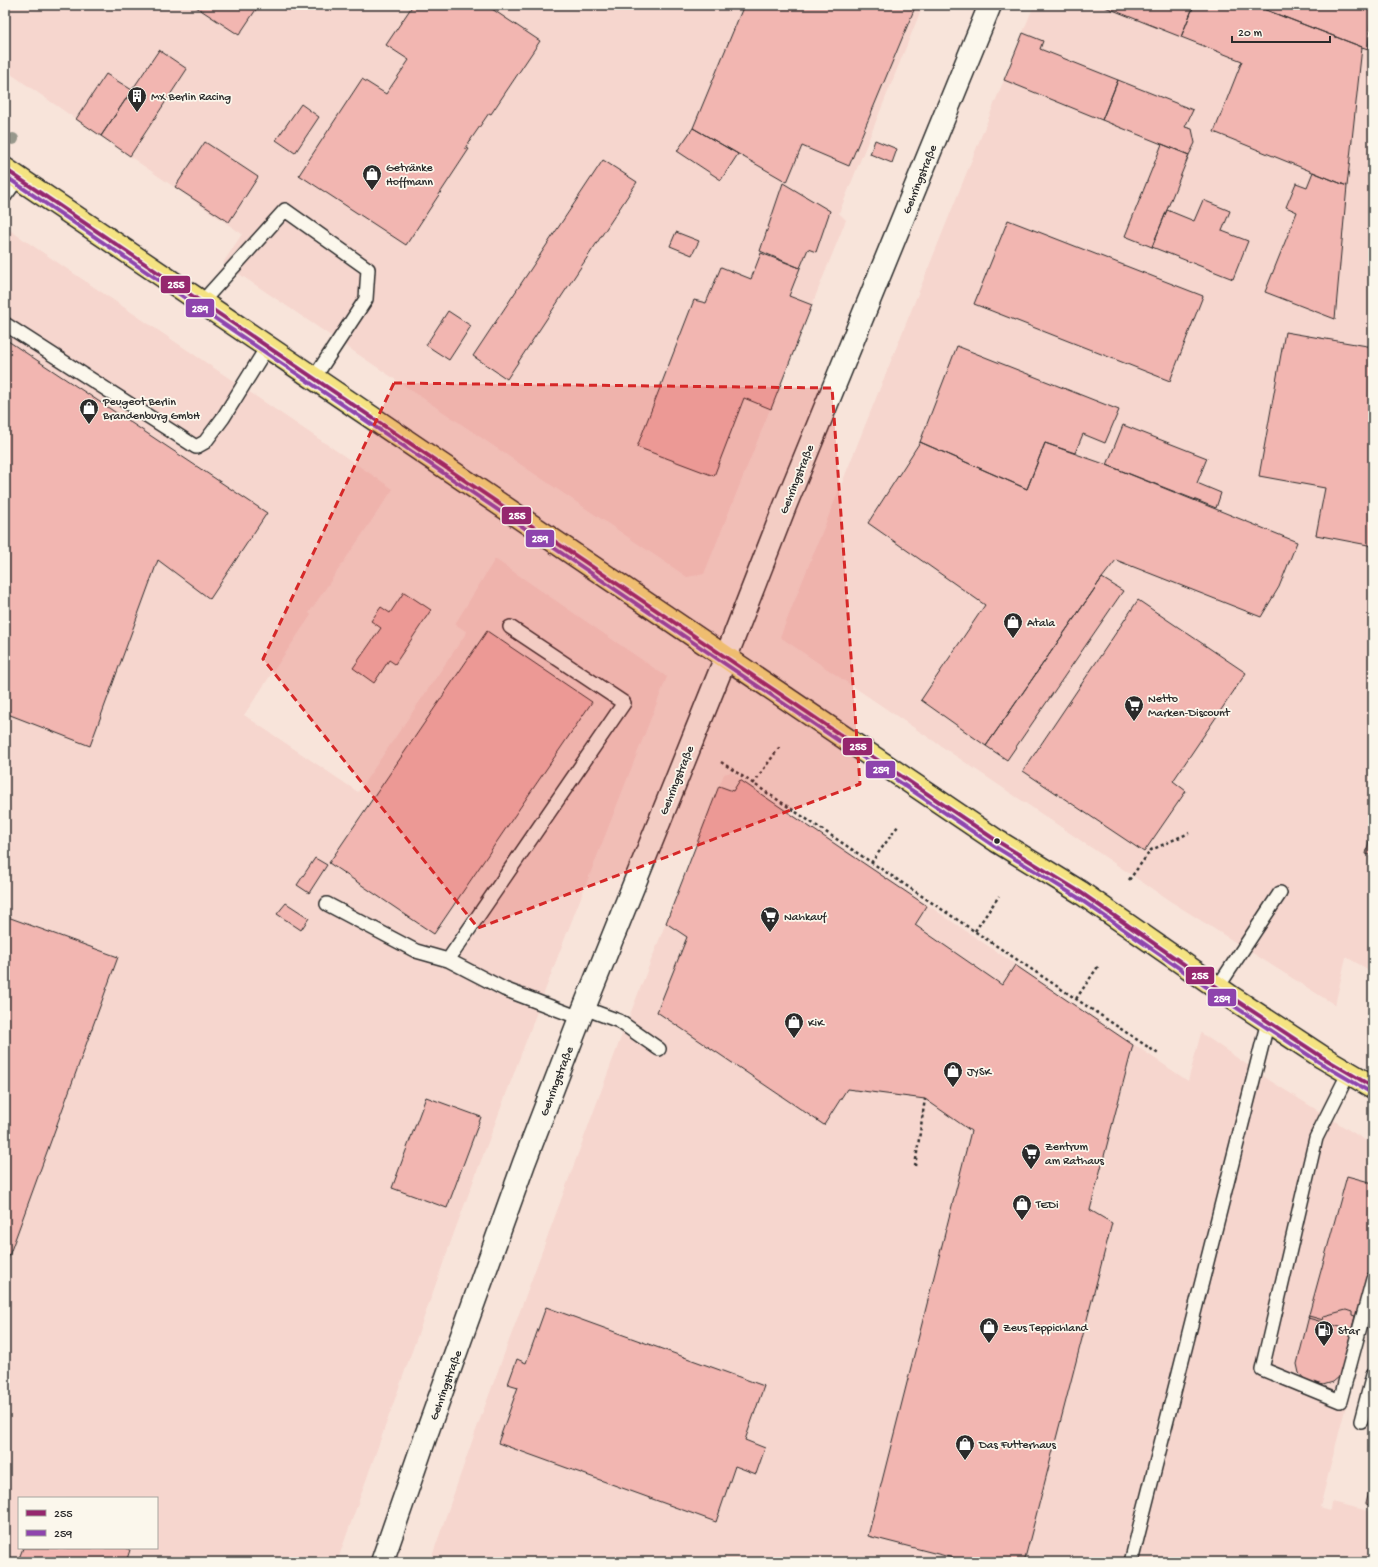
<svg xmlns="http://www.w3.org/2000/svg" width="1378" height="1567" viewBox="0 0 1378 1567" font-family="'Gochi Hand',sans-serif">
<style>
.built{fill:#f6d6ce;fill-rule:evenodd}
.building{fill:#f2b6b1;stroke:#2b2b2b}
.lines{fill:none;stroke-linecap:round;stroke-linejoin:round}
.service-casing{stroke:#2b2b2b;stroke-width:16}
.minor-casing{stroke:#2b2b2b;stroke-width:25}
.primary-casing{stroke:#2b2b2b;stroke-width:25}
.path{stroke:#2b2b2b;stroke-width:2.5;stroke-dasharray:3 3;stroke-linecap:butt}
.service{stroke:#fbf7ec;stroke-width:13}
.minor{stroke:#fbf7ec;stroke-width:22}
.primary{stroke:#f5e382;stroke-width:22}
.bus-1-casing{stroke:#fbf7ec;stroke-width:7}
.bus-2-casing{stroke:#fbf7ec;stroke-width:7}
.bus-1{stroke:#95276e;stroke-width:4}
.bus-2{stroke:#8e44ad;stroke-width:4}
.tree{fill:#97978b}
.marked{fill:#d62828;fill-opacity:0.2;stroke:#d62828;stroke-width:3;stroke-dasharray:8 5;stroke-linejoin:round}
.bus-dot{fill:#2b2b2b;stroke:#fbf7ec;stroke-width:1.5}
.labels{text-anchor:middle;stroke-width:3.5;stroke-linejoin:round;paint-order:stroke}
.poi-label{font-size:12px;fill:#2b2b2b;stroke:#fbf7ec;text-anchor:start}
.street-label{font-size:12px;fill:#2b2b2b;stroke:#fbf7ec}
.line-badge{stroke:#fbf7ec;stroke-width:1.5}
.badge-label{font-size:11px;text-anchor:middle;font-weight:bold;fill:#fff}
</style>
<rect width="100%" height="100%" fill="#f8e4da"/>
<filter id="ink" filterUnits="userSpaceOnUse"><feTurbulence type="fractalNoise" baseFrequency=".025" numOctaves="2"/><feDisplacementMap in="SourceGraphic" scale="8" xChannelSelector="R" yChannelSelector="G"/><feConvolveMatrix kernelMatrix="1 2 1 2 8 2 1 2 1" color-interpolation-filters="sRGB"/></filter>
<g filter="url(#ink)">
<!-- built -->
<path class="built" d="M8 5H923L839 213 846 220 704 574 687 577 223 263 242 234 5 70V9Z
M1034 5H1373V972L1346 957 1335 1005 1170 901 780 637Z
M5 227 393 489 309 613 311 615 244 715 358 792 467 632 455 624 495 559 667 677 558 956 455 1230 337 1562H5ZM19 1498H157V1548H19Z
M731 772 1188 1081 1201 1033 1269 1080 1373 1145V1300L1320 1507 1330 1510 1331 1502 1373 1512V1562H430L475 1433 620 1040 724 774Z"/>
<!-- building -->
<path class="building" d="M193 5H259L239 35Z
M413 5H486L540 41 491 114 489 113 465 148 469 149 406 245 299 175 362 79 386 94 409 60 386 45Z
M744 5H916L849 166 802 146 787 182 693 128Z
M1100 5H1194L1181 37Z
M1194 5H1253L1362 47 1347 186 1214 132 1242 61 1181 37Z
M1253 5H1372L1368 49 1362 47Z
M1023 33 1043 41 1040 49 1118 80 1102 120 1004 80Z
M159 50 187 69 130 156 101 136Z
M106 74 132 90 101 136 76 119Z
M1118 80 1193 110 1185 127 1192 129 1195 143 1189 155 1102 120Z
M301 104 319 117 295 153 276 140Z
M693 128 738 154 721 180 677 151Z
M875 140 897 149 892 163 870 154Z
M205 142 258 177 229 222 175 187Z
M1162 144 1189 155 1152 247 1125 236Z
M603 160 637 182 507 379 473 356Z
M1313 172 1347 186 1335 319 1265 292 1297 212 1286 207 1296 183 1307 187Z
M783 183 830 211 816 252 808 249 800 268 760 251Z
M1203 200 1230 211 1222 231 1248 241 1233 279 1152 247 1167 210 1194 221Z
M1008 220 1203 296 1170 381 974 304Z
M676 232 699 241 692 255 670 246Z
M761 253 800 268 789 296 812 305 771 409 744 398 714 476 637 447 694 300 706 303 721 267 751 279Z
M448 311 471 326 449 360 426 345Z
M1285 332 1373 347V546L1316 535 1325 488 1259 476Z
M5 339 267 513 210 599 158 560 90 746 5 713Z
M957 346 1119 410 1105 443 1083 434 1075 453 1045 443 1027 489 920 442Z
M1123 425 1207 458 1197 483 1221 493 1216 508 1107 465Z
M920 442 1027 489 1045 443 1107 465 1297 542 1279 587 1261 617 1116 560 1102 578 986 746 921 700 985 605 868 523Z
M1102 578 1123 591 1007 760 986 746Z
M404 592 431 610 395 664 389 660 374 683 353 668 381 628 371 621 381 607 390 613Z
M1138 600 1246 673 1173 781 1186 791 1144 852 1023 771Z
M487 631 592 702 434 934 329 863Z
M740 780 927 906 915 925 1002 985 1015 965 1133 1045 1090 1210 1112 1223 1024 1562H969L868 1536 971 1131 925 1099 847 1089 824 1125 657 1012 687 937 666 923 719 786 733 791Z
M1373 823V856L1366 854Z
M315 858 327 865 309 893 297 885Z
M286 903 309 918 301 930 277 914Z
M5 916 118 957 5 1267Z
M426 1097 481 1117 447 1208 392 1188Z
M1347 1176 1373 1183V1262L1354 1331 1308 1318Z
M546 1307 764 1386 745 1440 765 1448 756 1474 735 1466 716 1522 498 1443 518 1387 508 1384 517 1359 526 1363Z
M1346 1310 1352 1312V1315L1355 1316 1340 1376 1333 1382 1323 1385 1306 1381 1299 1373 1297 1364 1309 1316 1323 1320 1324 1316Z
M1373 1474V1506L1366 1504Z
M23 1548H126L130 1550 126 1562H20L18 1561Z"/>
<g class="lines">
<defs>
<path id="service" d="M5 196 18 178
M202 302 285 210 368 269 366 299 314 378
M5 324 196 447 205 442 223 418 267 347
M510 627 624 703 448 960 504 989 580 1018
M327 904 416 951 448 960
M1218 987 1280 893
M584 1008 619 1021 659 1049
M1349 1072 1316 1138 1262 1369 1340 1401 1373 1279
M1361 1421 1373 1375
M1131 1562 1268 1021"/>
<path id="minor" d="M382 1562 425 1438 524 1163 580 1018 726 657 785 506 990 5"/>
<path id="primary" d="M5 169 997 841 1080 892 1234 999 1322 1057 1373 1087"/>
</defs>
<!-- service casing -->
<use href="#service" class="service-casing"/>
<!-- minor casing -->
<use href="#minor" class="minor-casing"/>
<!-- primary casing -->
<use href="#primary" class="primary-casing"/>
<!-- path -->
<path class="path" d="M721 762 1160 1055
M753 784 781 745
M871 863 898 826
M1129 880 1151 850 1189 833
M975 931 999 896
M1076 999 1099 965
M915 1166 925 1099"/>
<!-- service -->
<use href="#service" class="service"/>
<!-- minor -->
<use href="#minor" class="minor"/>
<!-- primary -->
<use href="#primary" class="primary"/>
<defs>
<path id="bus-1" d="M5 169 997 841 1080 892 1234 999 1322 1057 1373 1087"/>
<path id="bus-2" d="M5 176 994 846 1077 897 1231 1004 1319 1062 1370 1092"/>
</defs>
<!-- bus-1 casing -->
<use href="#bus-1" class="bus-1-casing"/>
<!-- bus-2 casing -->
<use href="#bus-2" class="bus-2-casing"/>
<!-- bus-1 -->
<use href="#bus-1" class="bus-1"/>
<!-- bus-2 -->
<use href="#bus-2" class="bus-2"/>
</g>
<!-- trees -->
<circle class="tree" cx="13" cy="139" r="6"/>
</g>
<!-- marked area -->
<path class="marked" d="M394 383 832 388 860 784 478 928 263 659Z"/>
<!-- icons -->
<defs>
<symbol id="building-pin" viewBox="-11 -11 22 30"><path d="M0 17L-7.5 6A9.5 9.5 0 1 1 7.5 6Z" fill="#2b2b2b" stroke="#fbf7ec"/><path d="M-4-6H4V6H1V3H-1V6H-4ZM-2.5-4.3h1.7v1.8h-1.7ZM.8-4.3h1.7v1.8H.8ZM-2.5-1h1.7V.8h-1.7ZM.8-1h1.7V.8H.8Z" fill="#fff"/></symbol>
<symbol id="shop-pin" viewBox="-11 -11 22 30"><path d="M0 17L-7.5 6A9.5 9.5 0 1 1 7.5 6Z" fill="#2b2b2b" stroke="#fbf7ec"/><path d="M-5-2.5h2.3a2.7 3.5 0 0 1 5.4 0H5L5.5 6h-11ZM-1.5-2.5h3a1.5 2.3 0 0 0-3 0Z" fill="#fff"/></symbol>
<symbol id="supermarket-pin" viewBox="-11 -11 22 30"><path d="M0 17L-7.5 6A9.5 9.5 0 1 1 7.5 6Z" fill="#2b2b2b" stroke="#fbf7ec"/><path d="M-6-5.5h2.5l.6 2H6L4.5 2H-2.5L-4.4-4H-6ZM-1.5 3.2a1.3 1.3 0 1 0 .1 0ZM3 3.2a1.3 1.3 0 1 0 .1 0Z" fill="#fff"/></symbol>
<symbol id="fuel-pin" viewBox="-11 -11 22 30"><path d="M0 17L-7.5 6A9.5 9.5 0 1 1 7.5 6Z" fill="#2b2b2b" stroke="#fbf7ec"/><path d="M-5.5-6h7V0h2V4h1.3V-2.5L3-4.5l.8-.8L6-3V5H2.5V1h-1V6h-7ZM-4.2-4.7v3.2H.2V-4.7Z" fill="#fff"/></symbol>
</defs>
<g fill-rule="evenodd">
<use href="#building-pin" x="126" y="85" width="22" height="30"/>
<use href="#shop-pin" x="361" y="163" width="22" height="30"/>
<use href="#shop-pin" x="78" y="397" width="22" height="30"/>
<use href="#shop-pin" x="1002" y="611" width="22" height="30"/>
<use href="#supermarket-pin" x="1123" y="694" width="22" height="30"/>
<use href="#supermarket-pin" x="759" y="905" width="22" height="30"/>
<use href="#shop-pin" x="783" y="1011" width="22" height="30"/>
<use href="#shop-pin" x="942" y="1060" width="22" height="30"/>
<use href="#supermarket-pin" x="1020" y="1142" width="22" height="30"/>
<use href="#shop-pin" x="1011" y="1193" width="22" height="30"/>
<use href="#shop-pin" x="978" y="1316" width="22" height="30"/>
<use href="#fuel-pin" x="1313" y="1319" width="22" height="30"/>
<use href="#shop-pin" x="954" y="1433" width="22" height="30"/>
</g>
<!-- markers -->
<circle class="bus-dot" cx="997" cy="841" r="3.5"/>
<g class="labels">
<!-- poi labels -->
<g class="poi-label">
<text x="151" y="100">MX Berlin Racing</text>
<text x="386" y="171">Getränke<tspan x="386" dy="14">Hoffmann</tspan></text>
<text x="103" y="405">Peugeot Berlin<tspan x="103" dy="14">Brandenburg GmbH</tspan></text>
<text x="1027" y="626">Atala</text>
<text x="1148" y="702">Netto<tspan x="1148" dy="14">Marken-Discount</tspan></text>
<text x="784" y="920">Nahkauf</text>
<text x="808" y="1026">KiK</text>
<text x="967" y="1075">JYSK</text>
<text x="1045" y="1150">Zentrum<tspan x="1045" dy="14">am Rathaus</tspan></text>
<text x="1036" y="1208">TEDi</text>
<text x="1003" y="1331">Zeus Teppichland</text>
<text x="1338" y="1334">Star</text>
<text x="979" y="1448">Das Futterhaus</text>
</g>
<!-- street labels -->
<g class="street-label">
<text transform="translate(919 179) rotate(-68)" y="4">Gehringstraße</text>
<text transform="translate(796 479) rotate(-68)" y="4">Gehringstraße</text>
<text transform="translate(676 780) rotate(-68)" y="4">Gehringstraße</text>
<text transform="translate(556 1081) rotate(-69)" y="4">Gehringstraße</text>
<text transform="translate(445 1385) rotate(-70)" y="4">Gehringstraße</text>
</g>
</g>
<g class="line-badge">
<rect x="160" y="275" width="31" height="19" rx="4" fill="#95276e"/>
<rect x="185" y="298" width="30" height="20" rx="4" fill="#8e44ad"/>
<rect x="501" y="506" width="31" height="19" rx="4" fill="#95276e"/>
<rect x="525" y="529" width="30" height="19" rx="4" fill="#8e44ad"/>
<rect x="842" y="737" width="31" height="19" rx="4" fill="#95276e"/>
<rect x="865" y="760" width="31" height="19" rx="4" fill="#8e44ad"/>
<rect x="1185" y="966" width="30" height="19" rx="4" fill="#95276e"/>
<rect x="1207" y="988" width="30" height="19" rx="4" fill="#8e44ad"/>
</g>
<g class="badge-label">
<text x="176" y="288">255</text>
<text x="200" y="312">259</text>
<text x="517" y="519">255</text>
<text x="540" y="542">259</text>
<text x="858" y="750">255</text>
<text x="881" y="773">259</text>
<text x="1200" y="979">255</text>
<text x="1222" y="1002">259</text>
</g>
<!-- margin -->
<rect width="1378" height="1567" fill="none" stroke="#fbf7ec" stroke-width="20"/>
<rect x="10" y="10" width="1358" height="1547" fill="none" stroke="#2b2b2b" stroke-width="1.5" filter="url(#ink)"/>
<!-- legend -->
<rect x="18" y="1497" width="140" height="52" fill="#fbf7ec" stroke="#a8a59f"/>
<rect x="26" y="1510" width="20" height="6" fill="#95276e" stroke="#a8a59f"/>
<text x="54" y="1517" font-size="12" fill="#2b2b2b">255</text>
<rect x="26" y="1530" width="20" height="6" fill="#8e44ad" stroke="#a8a59f"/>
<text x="54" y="1537" font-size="12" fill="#2b2b2b">259</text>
<!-- scale -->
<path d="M1232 36v6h98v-6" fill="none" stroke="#2b2b2b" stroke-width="2"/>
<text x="1238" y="36" font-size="12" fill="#2b2b2b" stroke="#fbf7ec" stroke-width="3" paint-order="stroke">20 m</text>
</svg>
